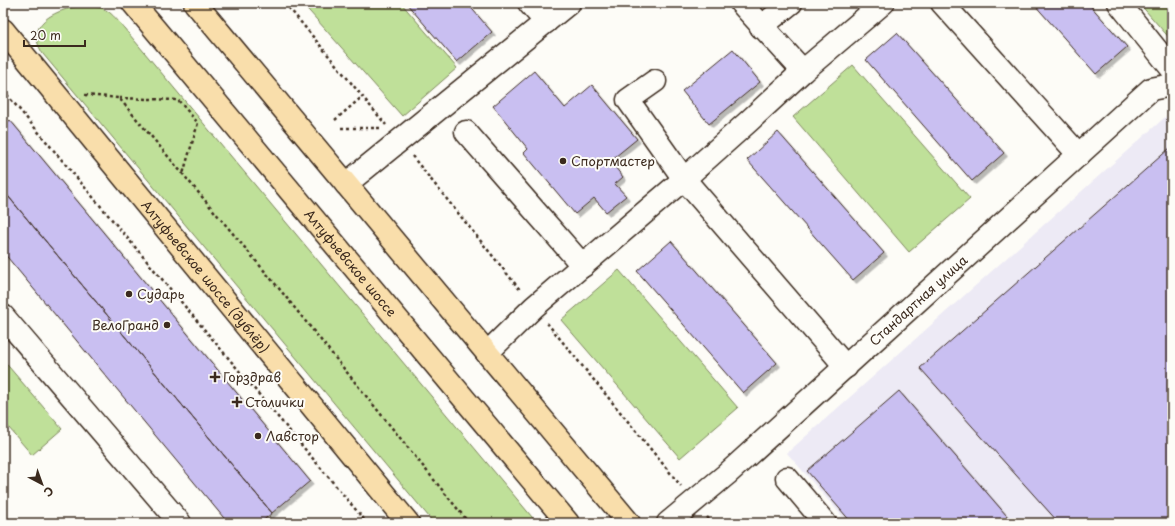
<svg xmlns="http://www.w3.org/2000/svg" width="1175" height="526" viewBox="0 0 1175 526" font-family="'Playpen Sans',sans-serif">
<style>
.built{fill:#edeaf5}
.green{fill:#bfe099;stroke:#7d855c}
.building{fill:#c9bff1;stroke:#3b2a1e;filter:url(#shadow)}
.lines{fill:none;stroke-linecap:round;stroke-linejoin:round}
.minor-casing{stroke:#3b2a1e;stroke-width:25}
.major-casing{stroke:#3b2a1e;stroke-width:25}
.path{stroke:#3b2a1e;stroke-width:2.5;stroke-dasharray:3 3;stroke-linecap:butt}
.minor{stroke:#fdfcf7;stroke-width:22}
.major{stroke:#f9deab;stroke-width:22}
.poi-dot{fill:#3b2a1e;stroke:#fdfcf7;stroke-width:1.5}
.labels{text-anchor:middle;stroke-width:4;stroke-linejoin:round;paint-order:stroke}
.poi-label{font-size:13px;fill:#3b2a1e;stroke:#fdfcf7;text-anchor:start}
.street-label{font-size:13px;fill:#3b2a1e;stroke:#fdfcf7}
</style>
<defs>
<filter id="shadow"><feDropShadow dx="3.5" dy="3.5" stdDeviation="0" flood-color="#0004"/></filter>
</defs>
<rect width="100%" height="100%" fill="#fdfcf7"/>
<filter id="ink" filterUnits="userSpaceOnUse"><feTurbulence type="fractalNoise" baseFrequency=".025" numOctaves="2"/><feDisplacementMap in="SourceGraphic" scale="8" xChannelSelector="R" yChannelSelector="G"/><feConvolveMatrix kernelMatrix="1 2 1 2 8 2 1 2 1" color-interpolation-filters="sRGB"/></filter>
<g filter="url(#ink)">
<!-- built -->
<path class="built" d="M1172 111V523H848L787 453Z"/>
<!-- green -->
<path class="green" d="M302 3H401L457 68 402 116Z
M1139 3H1172V41Z
M84 5C102 7 107 8 119 22L537 523H434L43 54C22 22 59 9 84 5Z
M853 65 970 199 909 252 793 117Z
M619 270 738 408 680 458 561 320Z
M3 360 62 429 32 455 3 421Z"/>
<!-- building -->
<path class="building" d="M406 3H467L492 32 457 62Z
M1033 3H1088L1127 47 1096 74Z
M897 33 1004 153 972 181 866 60Z
M733 49 760 82 709 124 682 91Z
M534 71 565 108 592 85 637 139 610 161 623 177 615 184 626 196 606 212 594 198 575 214 524 153 528 149 493 106Z
M10 120 310 481 272 513 3 190V126Z
M778 132 884 253 853 280 747 160Z
M1170 148 1172 151V523H1059L920 368Z
M3 190 272 513 260 523H228L3 252Z
M671 241 777 363 743 393 637 271Z
M899 391 1013 523H852L807 471Z"/>
<g class="lines">
<defs>
<g id="minor">
<path d="M529 3 546 22"/>
<path d="M741 3 803 71"/>
<path d="M942 3 1079 155"/>
<path d="M1119 3 1172 69"/>
<path d="M761 27 791 3"/>
<path d="M655 81 628 100 684 179 846 367"/>
<path d="M466 132 583 266"/>
<path d="M346 184 569 3"/>
<path d="M3 316 180 523"/>
<path d="M487 353 534 307 684 179 749 121 803 71 883 3"/>
<path d="M787 478 825 523"/>
<path id="s1" d="M668 523 727 474 1151 89 1172 85"/>
</g>
<g id="major">
<path id="s2" d="M133 3 568 523"/>
<path d="M195 3 629 523"/>
<path id="s3" d="M3 30 408 523"/>
</g>
</defs>
<!-- minor casing -->
<use href="#minor" class="minor-casing"/>
<!-- major casing -->
<use href="#major" class="major-casing"/>
<!-- path -->
<path class="path" d="M285 3 386 125
M3 90 367 523
M85 95 119 98 277 286 469 523
M119 98 178 100 198 123 183 174
M335 120 363 96
M341 128H380
M412 156 521 291
M547 323 681 486
M707 517 712 523"/>
<!-- minor -->
<use href="#minor" class="minor"/>
<!-- major -->
<use href="#major" class="major"/>
</g>
</g>
<!-- markers -->
<g class="poi-dot">
<circle cx="563" cy="161" r="4"/>
<circle cx="129" cy="294" r="4"/>
<circle cx="167" cy="325" r="4"/>
<path d="M213 371h4v4h4v4h-4v4h-4v-4h-4v-4h4z"/>
<path d="M235 396h4v4h4v4h-4v4h-4v-4h-4v-4h4z"/>
<circle cx="258" cy="436" r="4"/>
</g>
<g class="labels">
<!-- poi labels -->
<g class="poi-label">
<text x="571" y="166">Спортмастер</text>
<text x="137" y="299">Сударь</text>
<text x="159" y="330" text-anchor="end">ВелоГранд</text>
<text x="223" y="382">Горздрав</text>
<text x="245" y="407">Столички</text>
<text x="266" y="441">Лавстор</text>
</g>
<!-- street labels -->
<g class="street-label">
<text dy="5" stroke="none"><textPath href="#s2" startOffset="339">Алтуфьевское шоссе</textPath></text>
<text dy="5" stroke="none"><textPath href="#s3" startOffset="319">Алтуфьевское шоссе (дублёр)</textPath></text>
<text dy="5" stroke="none"><textPath href="#s1" startOffset="335">Стандартная улица</textPath></text>
</g>
</g>
<!-- margin -->
<rect width="1175" height="526" fill="none" stroke="#fdfcf7" stroke-width="16"/>
<rect x="8" y="8" width="1159" height="510" fill="none" stroke="#3b2a1e" stroke-width="1.5" filter="url(#ink)"/>
<!-- north arrow -->
<g transform="translate(42 484) rotate(139)" stroke="#fdfcf7" stroke-width="3" paint-order="stroke">
<path d="M0-3L7 15L0 10L-7 15Z" fill="#3b2a1e"/>
<text y="-6" font-size="11" font-weight="bold" text-anchor="middle" fill="#3b2a1e">С</text>
</g>
<!-- scale -->
<path d="M24 40v6h61v-6" fill="none" stroke="#3b2a1e" stroke-width="2"/>
<text x="30" y="40" font-size="12" fill="#3b2a1e" stroke="#fdfcf7" stroke-width="3" paint-order="stroke">20 m</text>
</svg>
